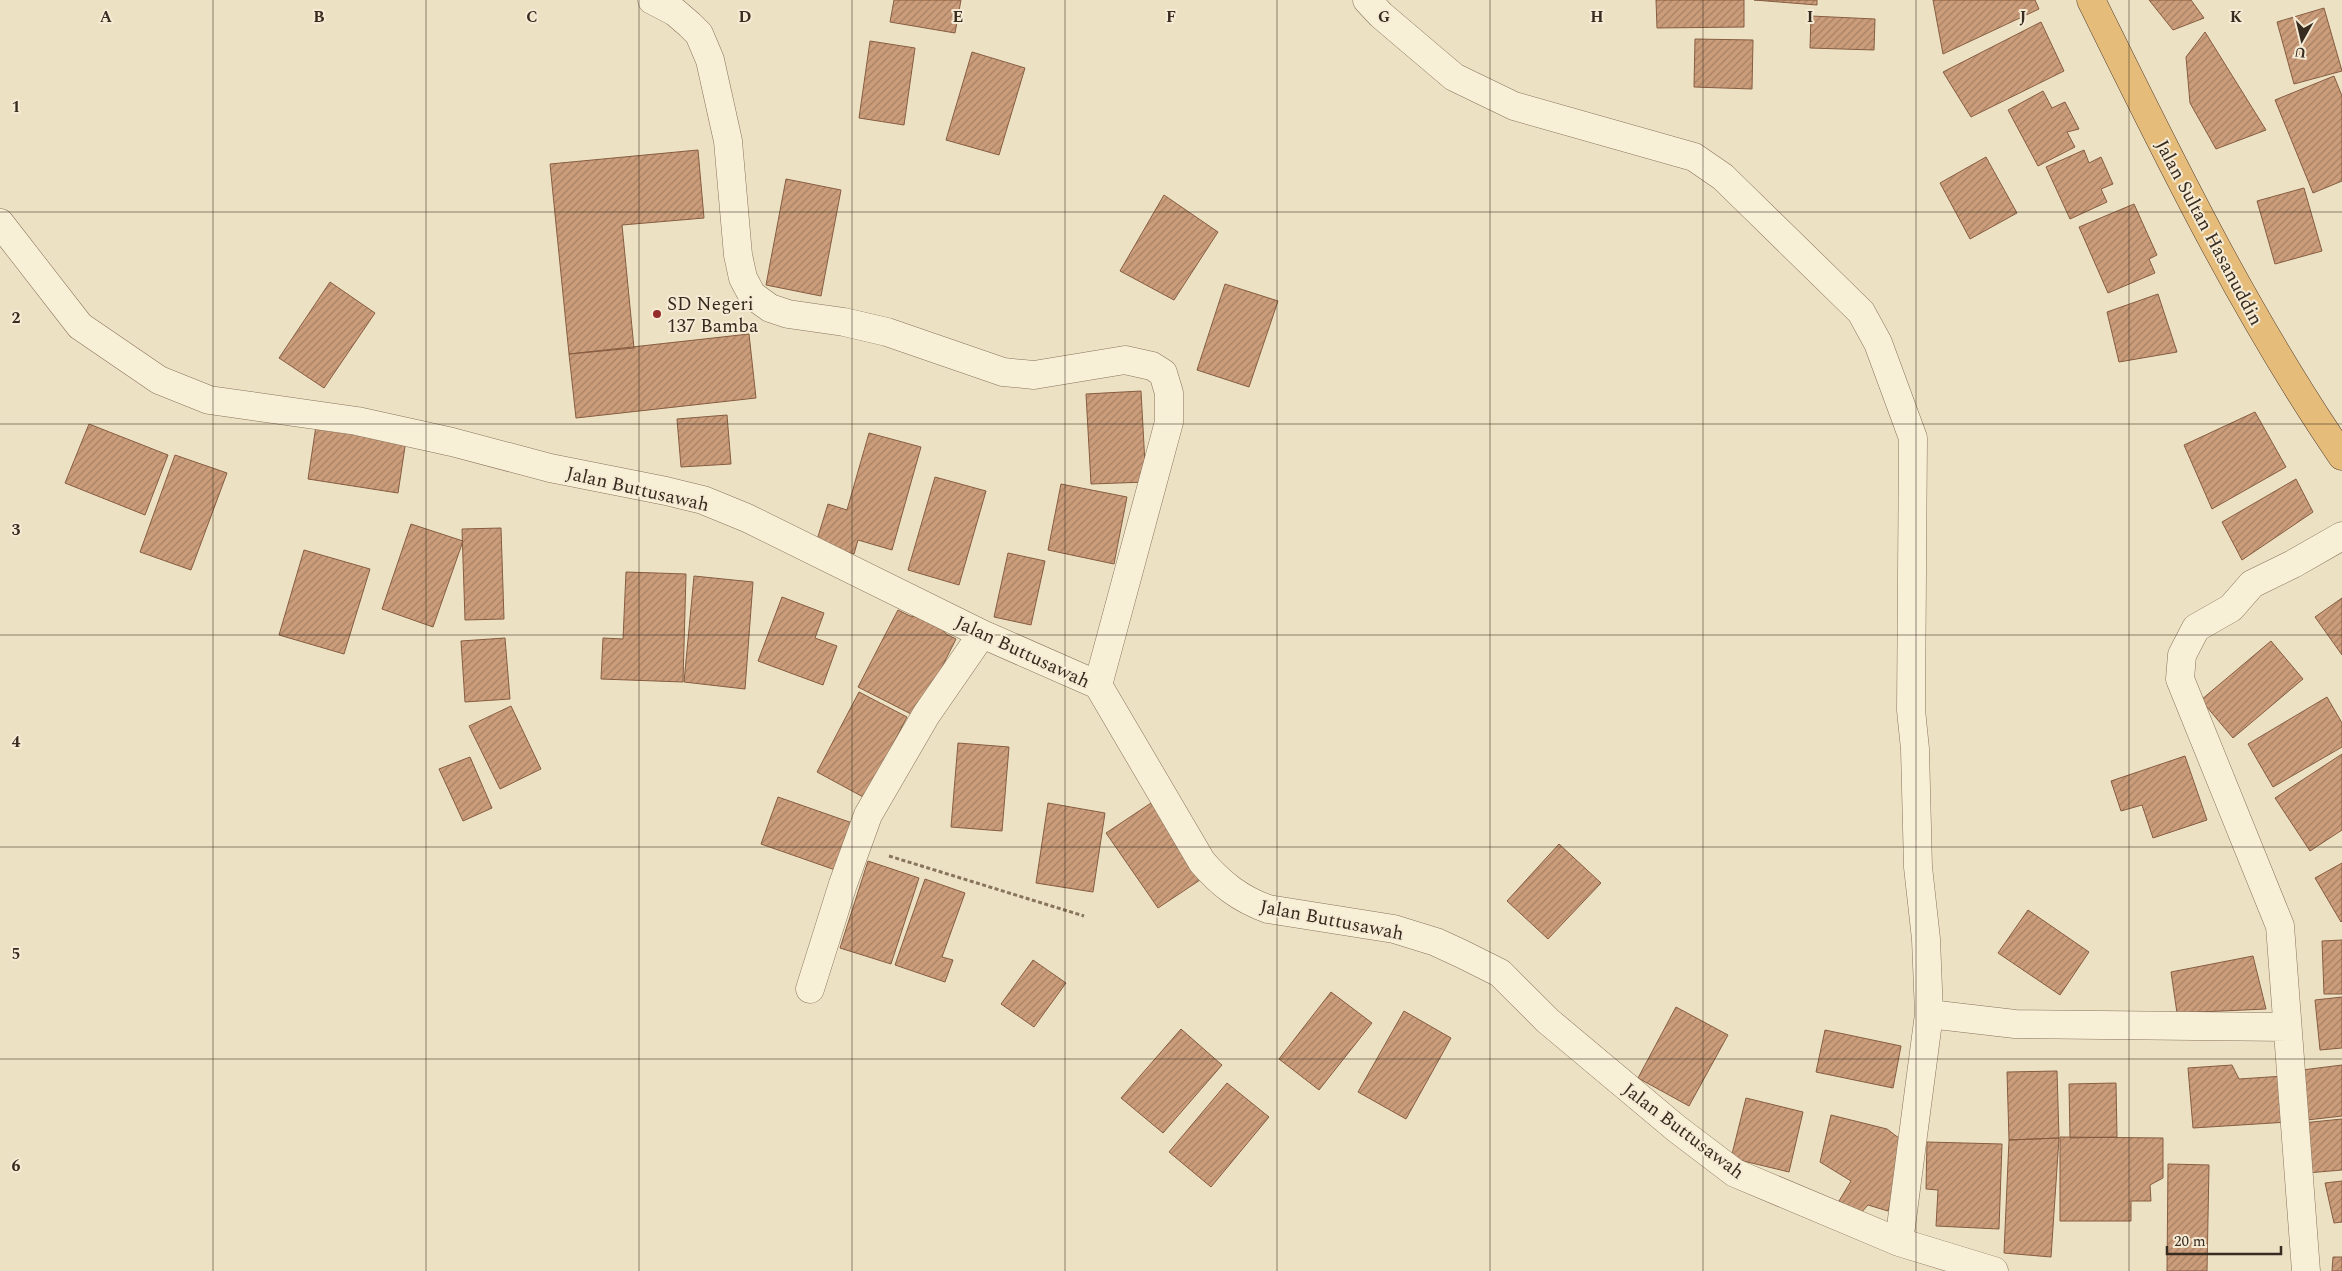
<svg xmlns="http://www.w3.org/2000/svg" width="2342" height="1271" viewBox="0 0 2342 1271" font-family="Spectral,serif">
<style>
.building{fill:url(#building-hatch);stroke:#865d41}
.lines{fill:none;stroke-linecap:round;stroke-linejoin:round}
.minor-casing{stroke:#88735b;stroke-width:29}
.trunk-casing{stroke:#55412f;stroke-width:29}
.path{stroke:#88735b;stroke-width:3;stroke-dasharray:4 2.5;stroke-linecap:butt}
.minor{stroke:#f8efd7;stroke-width:28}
.trunk{stroke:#e6bc7a;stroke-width:28}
.grid{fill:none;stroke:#382b1f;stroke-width:1;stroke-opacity:0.55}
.poi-dot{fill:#952c2c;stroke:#f5ebd4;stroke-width:2}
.labels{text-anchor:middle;stroke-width:4;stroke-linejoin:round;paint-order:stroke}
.street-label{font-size:19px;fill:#382b1f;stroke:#f5ebd4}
.poi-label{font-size:19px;fill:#382b1f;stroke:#f5ebd4;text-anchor:start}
.grid-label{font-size:16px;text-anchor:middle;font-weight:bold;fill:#382b1f;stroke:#f5ebd4;stroke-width:4;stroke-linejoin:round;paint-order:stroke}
</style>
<defs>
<pattern id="building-hatch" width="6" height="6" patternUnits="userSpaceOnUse" patternTransform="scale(1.25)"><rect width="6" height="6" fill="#cb9d7b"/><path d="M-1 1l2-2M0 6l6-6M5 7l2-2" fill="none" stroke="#a68064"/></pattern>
</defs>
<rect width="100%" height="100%" fill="#ede1c4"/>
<!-- building -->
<path class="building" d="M894 0H961L955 33 890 22Z
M1656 0H1744V27L1657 28Z
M1754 0H1817V5Z
M1933 0H2035L2039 9 1943 54Z
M2149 0H2191L2204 18 2173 30Z
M2324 8 2342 71 2294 84 2277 22Z
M1811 16 1875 19 1874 50 1810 48Z
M2041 22 2064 71 1971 117 1943 72Z
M2205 32 2266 130 2216 149 2190 103 2186 57Z
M1695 39 1753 40 1752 89 1694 87Z
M870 41 915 48 904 125 859 118Z
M972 52 1025 68 999 155 946 140Z
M2334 76 2342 96V181L2313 193 2275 100Z
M2043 91 2052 108 2065 102 2079 129 2067 132 2075 147 2038 166 2008 110Z
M698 150 704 218 622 225 634 348 569 354 550 164Z
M2084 150 2089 163 2101 157 2113 184 2101 189 2107 202 2070 219 2046 167Z
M1986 157 2017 213 1970 239 1940 183Z
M786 179 841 190 821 296 766 285Z
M2304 188 2322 251 2275 264 2257 201Z
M1164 195 1218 232 1174 300 1120 271Z
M2134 204 2157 255 2149 259 2155 273 2108 293 2079 227Z
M330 282 375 313 324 388 279 358Z
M1225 284 1278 301 1249 387 1197 370Z
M2158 294 2177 352 2119 362 2107 312Z
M749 334 756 398 576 418 569 354Z
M1141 391 1146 482 1091 484 1086 394Z
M2255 412 2286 467 2212 509 2184 445Z
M727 415 731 464 681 467 677 419Z
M89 424 168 455 145 515 65 483Z
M316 426 406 440 398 493 308 479Z
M869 433 921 447 892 550 858 540 854 554 816 543 828 504 847 510Z
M175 455 227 473 191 570 140 552Z
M935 477 986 491 959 585 908 570Z
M2296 479 2313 512 2242 560 2222 522Z
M1061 484 1127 497 1114 564 1048 550Z
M411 524 463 541 433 627 382 609Z
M501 528 504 619 465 620 462 529Z
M304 550 370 569 344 654 279 635Z
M1008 553 1045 561 1031 625 994 617Z
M626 572 686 574 683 682 601 679 603 638 623 639Z
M694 576 753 582 745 689 684 682Z
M782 597 824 613 815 638 837 646 823 685 758 661Z
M2342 598V655L2315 617Z
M898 610 910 616 936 620 946 634 956 639 917 717 858 687Z
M505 638 510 699 465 702 461 641Z
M2271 641 2303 679 2233 738 2201 700Z
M859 692 907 717 865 798 817 772Z
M2327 697 2342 723V747L2273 787 2248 744Z
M511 706 541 769 500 789 469 726Z
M958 743 1009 747 1002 831 951 827Z
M2342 754V830L2310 851 2275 798Z
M2185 756 2207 820 2153 838 2142 805 2121 811 2111 781Z
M470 757 492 808 463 821 439 769Z
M778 797 858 825 841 872 761 844Z
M1048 803 1105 813 1093 892 1036 883Z
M1151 803 1203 878 1158 908 1106 833Z
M1559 844 1601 883 1548 939 1507 901Z
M868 861 919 878 891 964 840 948Z
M2342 863V921L2341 922 2315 878Z
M925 879 965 893 942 957 953 960 945 982 895 965Z
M2028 910 2089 952 2060 995 1998 953Z
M2342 940V994H2324L2322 941Z
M2253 956 2266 1009 2177 1013 2171 972Z
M1033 960 1066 983 1034 1027 1001 1004Z
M1331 992 1372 1023 1319 1090 1279 1059Z
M2342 997V1048L2320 1050 2315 1000Z
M1676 1007 1728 1035 1689 1106 1638 1078Z
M1404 1011 1451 1038 1406 1119 1358 1092Z
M1181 1029 1222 1065 1163 1133 1121 1098Z
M1825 1030 1901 1046 1893 1088 1816 1072Z
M2232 1065 2239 1079 2284 1076 2288 1122 2193 1128 2188 1068Z
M2342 1065V1116L2307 1120 2302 1070Z
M2057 1071 2059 1138 2009 1140 2007 1072Z
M1227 1083 1269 1117 1211 1187 1169 1152Z
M2116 1083 2117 1137 2070 1138 2069 1084Z
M1746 1098 1803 1112 1789 1172 1731 1158Z
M1831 1115 1887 1129 1908 1145 1888 1211 1868 1205 1860 1214 1839 1201 1851 1181 1820 1162Z
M2342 1119V1170L2307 1173 2302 1123Z
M2060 1137 2163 1138V1178L2150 1185 2151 1201H2131V1221H2060Z
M2059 1138 2051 1257 2004 1253 2009 1140Z
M1927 1142 2002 1144 1999 1229 1936 1226 1938 1190 1926 1189Z
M2168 1164 2209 1165 2207 1271H2167Z
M2342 1181V1222L2334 1223 2325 1183Z
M2333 1257H2342V1271H2332Z"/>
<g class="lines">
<defs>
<path id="minor" d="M652 0 675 12 690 25 699 34 710 60 728 141 738 255 743 278 752 295 770 308 788 314 844 322 887 332 1003 372 1034 375 1125 360 1152 366 1163 373 1169 393V422L1098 685
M1367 0 1381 15 1454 77 1514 106 1694 157 1723 177 1861 312 1878 343 1913 438 1911 710 1915 749 1918 867 1926 939 1929 1014 1899 1242
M0 223 80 326 159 380 209 400 357 421 452 442 550 468 666 491 703 500 747 518 982 634 1098 685 1202 862C1221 884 1240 899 1268 909L1394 929 1436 942 1462 954 1500 973 1548 1021 1677 1129 1735 1173 1899 1242 1994 1271
M810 989 843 884 868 815 926 715 982 634
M1929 1014 2015 1024 2287 1027
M2306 1271 2280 926 2180 679 2182 655 2196 628 2231 608 2252 584 2293 564 2342 536"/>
<path id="trunk" d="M2091 0C2168 156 2244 313 2342 456"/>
</defs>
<!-- minor casing -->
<use href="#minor" class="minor-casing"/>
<!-- trunk casing -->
<use href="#trunk" class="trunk-casing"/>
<!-- path -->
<path class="path" d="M889 856 1084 916"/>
<!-- minor -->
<use href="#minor" class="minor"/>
<!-- trunk -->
<use href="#trunk" class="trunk"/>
</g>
<!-- grid -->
<path class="grid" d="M213 0V1271M426 0V1271M639 0V1271M852 0V1271M1065 0V1271M1277 0V1271M1490 0V1271M1703 0V1271M1916 0V1271M2129 0V1271M0 212H2342M0 424H2342M0 635H2342M0 847H2342M0 1059H2342"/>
<!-- markers -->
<circle class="poi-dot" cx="657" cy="314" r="5"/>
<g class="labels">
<!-- street labels -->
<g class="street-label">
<text transform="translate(2210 232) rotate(62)" y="7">Jalan Sultan Hasanuddin</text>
<text transform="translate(638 488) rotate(13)" y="7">Jalan Buttusawah</text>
<text transform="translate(1023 651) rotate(25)" y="7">Jalan Buttusawah</text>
<text transform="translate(1332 919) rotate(11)" y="7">Jalan Buttusawah</text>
<text transform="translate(1684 1130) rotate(37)" y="7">Jalan Buttusawah</text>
</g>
<!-- poi labels -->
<g class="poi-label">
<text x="667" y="310">SD Negeri<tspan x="667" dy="22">137 Bamba</tspan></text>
</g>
</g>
<g class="grid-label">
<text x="106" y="22">A</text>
<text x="319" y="22">B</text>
<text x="532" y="22">C</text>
<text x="745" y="22">D</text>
<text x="958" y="22">E</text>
<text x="1171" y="22">F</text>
<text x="1384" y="22">G</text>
<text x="1597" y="22">H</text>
<text x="1810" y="22">I</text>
<text x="2023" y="22">J</text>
<text x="2236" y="22">K</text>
<text x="16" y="112">1</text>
<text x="16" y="323">2</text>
<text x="16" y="535">3</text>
<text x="16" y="747">4</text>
<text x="16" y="959">5</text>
<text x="16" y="1171">6</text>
</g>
<!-- north arrow -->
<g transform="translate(2302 40) rotate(188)" stroke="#f5ebd4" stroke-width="4" paint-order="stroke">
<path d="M0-4L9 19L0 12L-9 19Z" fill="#382b1f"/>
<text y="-8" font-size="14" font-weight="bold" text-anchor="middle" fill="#382b1f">U</text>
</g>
<!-- scale -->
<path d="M2167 1246v8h114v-8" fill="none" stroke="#382b1f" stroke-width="2.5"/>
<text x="2174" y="1246" font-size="15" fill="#382b1f" stroke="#f5ebd4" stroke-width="4" paint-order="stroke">20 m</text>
</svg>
